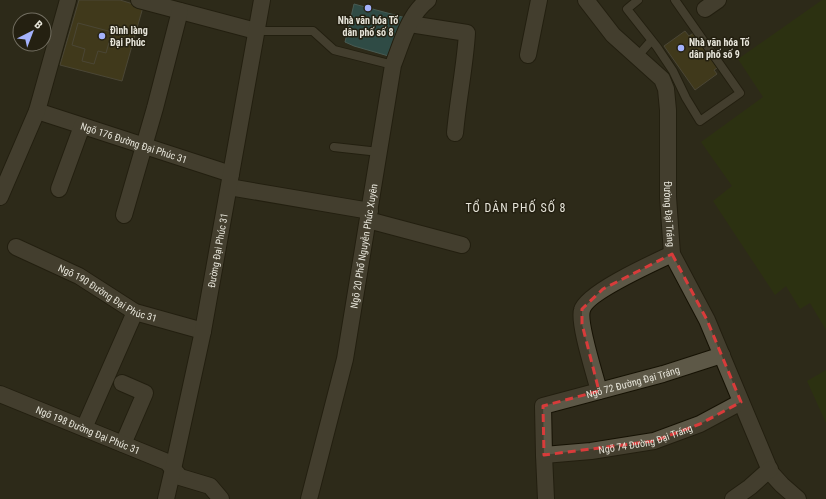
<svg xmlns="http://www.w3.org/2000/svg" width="826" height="499" viewBox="0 0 826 499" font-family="'Roboto Condensed',sans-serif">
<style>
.green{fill:#2c3b07}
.water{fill:#32747b;stroke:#689697}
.building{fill:#584c1d;stroke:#6d6957}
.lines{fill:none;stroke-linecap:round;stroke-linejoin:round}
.service-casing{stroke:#161204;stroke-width:10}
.minor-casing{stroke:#161204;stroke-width:18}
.service{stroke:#5d5847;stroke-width:8}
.minor{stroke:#5d5847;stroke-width:16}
.marked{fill:none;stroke:#d83b3a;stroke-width:3;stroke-dasharray:8 5;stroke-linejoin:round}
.poi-dot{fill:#a4b2fc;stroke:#242011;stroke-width:1.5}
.labels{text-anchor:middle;stroke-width:3;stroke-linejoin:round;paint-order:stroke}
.poi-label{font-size:10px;font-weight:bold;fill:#e6e4d9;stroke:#242011;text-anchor:start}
.street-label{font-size:10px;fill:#e6e4d9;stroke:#242011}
.quarter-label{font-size:12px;letter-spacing:1px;fill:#e6e4d9;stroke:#242011}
</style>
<rect width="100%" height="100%" fill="#2e2a1a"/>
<!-- green -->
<path class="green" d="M822 0H826V330L810 303 800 309 786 286 775 295 713 201 732 186 701 142 763 97 738 59Z
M826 370V423L807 381Z"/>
<!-- water -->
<path class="water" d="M354 4 406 18 392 57 354 46 345 42Z"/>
<!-- building -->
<path class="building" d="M79 0H120L143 7 122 81 60 65Z
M78 23 112 32 106 53 98 51 94 64 82 61 85 49 72 45Z
M685 31 689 36 695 32 719 67 714 70 717 74 695 90 664 46Z"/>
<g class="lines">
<defs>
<path id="service" d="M638 0 627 9 657 47 673 71 686 98 700 121 740 93 675 0
M256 31H313L334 50 393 65
M637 57 651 41
M334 147 379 152"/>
<g id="minor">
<path d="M139 0 256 31"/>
<path id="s1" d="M586 0 613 35 662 79 666 89 668 110V197L672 254 707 320 771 473 782 485 798 499"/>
<path d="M705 9 718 0"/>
<path d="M410 24 467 33C465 66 458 99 455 133"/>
<path d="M528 55 539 0"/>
<path id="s2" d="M37 111 231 174"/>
<path d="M229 187 370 211"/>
<path d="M59 189 82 126"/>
<path d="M0 197 37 111 68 0"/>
<path d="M124 215 155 108 180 11"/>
<path d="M368 220 462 245"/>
<path id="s3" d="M16 247 79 276 135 312 203 331"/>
<path d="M122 383 145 393 123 444"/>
<path d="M599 391C595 375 578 323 582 310 586 293 655 262 672 254"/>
<path id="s4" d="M0 394 167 462 180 477 210 486 221 499"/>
<path d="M84 428 135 312"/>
<path id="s5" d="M544 455 591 451 654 441 700 424 741 402"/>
<path id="s6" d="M166 499 173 469 203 331 262 0"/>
<path id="s7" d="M309 499 345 359 393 65C402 43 408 15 428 0"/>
<path id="s8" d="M546 499 544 455 543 406 663 374 722 355"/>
<path d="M733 499 750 487 770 469"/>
</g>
</defs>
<!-- service casing -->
<use href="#service" class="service-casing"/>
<!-- minor casing -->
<use href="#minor" class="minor-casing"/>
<!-- service -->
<use href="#service" class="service"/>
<!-- minor -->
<use href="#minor" class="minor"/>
</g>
<!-- marked area -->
<path d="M0 0H826V499H0ZM672 254 707 320 741 402 700 424 654 441 544 455 543 406 599 391 582 324V309L603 289Z" fill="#2e2a1a" fill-opacity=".55" fill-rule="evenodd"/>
<path class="marked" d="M672 254 707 320 741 402 700 424 654 441 544 455 543 406 599 391 582 324V309L603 289Z"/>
<!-- markers -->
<g class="poi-dot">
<circle cx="368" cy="8" r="4"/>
<circle cx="102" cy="36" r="4"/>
<circle cx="681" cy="48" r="4"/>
</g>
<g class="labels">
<!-- poi labels -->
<g class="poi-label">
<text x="368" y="24" text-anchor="middle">Nhà văn hóa Tổ<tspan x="368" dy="12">dân phố số 8</tspan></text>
<text x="110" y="34">Đình làng<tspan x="110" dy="12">Đại Phúc</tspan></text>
<text x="689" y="46">Nhà văn hóa Tổ<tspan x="689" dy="12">dân phố số 9</tspan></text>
</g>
<!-- street labels -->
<g class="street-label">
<text dy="4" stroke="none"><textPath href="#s2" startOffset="102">Ngõ 176 Đường Đại Phúc 31</textPath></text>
<text dy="4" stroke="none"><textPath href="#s1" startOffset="246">Đường Đại Tráng</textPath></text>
<text dy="4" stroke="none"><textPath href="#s7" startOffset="259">Ngõ 20 Phố Nguyễn Phúc Xuyên</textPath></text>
<text dy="4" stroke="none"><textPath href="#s6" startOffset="254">Đường Đại Phúc 31</textPath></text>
<text dy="4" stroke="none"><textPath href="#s3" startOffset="103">Ngõ 190 Đường Đại Phúc 31</textPath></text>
<text dy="4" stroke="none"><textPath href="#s8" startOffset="186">Ngõ 72 Đường Đại Tráng</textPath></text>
<text dy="4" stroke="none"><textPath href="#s4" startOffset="95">Ngõ 198 Đường Đại Phúc 31</textPath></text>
<text dy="4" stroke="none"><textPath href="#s5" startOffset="103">Ngõ 74 Đường Đại Tráng</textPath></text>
</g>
<!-- quarter labels -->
<g class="quarter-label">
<text x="516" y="212">TỔ DÂN PHỐ SỐ 8</text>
</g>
</g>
<!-- north arrow -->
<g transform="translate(32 32) rotate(42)"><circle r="19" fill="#242011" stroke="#726e61"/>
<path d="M0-3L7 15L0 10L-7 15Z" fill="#a4b2fc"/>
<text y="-6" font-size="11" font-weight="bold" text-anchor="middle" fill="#e6e4d9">B</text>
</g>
</svg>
